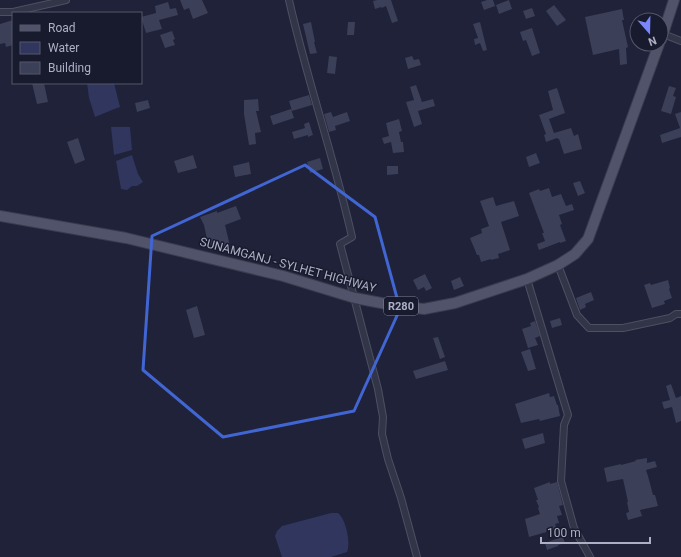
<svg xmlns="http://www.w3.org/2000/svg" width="681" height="557" viewBox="0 0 681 557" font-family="Roboto,sans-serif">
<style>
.water{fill:#30365e}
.building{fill:#3b3f58}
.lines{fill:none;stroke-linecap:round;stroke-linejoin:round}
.minor-casing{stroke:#4d5063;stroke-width:8}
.primary-casing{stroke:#393c4f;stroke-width:12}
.minor{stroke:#323548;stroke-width:6}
.primary{stroke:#505369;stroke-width:10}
.marked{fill:none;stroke:#4166d3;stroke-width:3;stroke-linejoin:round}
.labels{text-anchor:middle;stroke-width:3;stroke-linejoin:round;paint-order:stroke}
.shield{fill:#181b2d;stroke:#808397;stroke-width:1}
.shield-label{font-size:11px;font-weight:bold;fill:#adafc5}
.street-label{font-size:12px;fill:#adafc5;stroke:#181b2d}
</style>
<rect width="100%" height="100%" fill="#1f2238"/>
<!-- water -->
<path class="water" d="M87 83H114L120 107 112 110 95 117 89 98Z
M111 127H130L132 150 114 155Z
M132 155 138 174 143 182 137 186H132L127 190 121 189 116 161Z
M331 513H338C346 519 351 543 347 552L331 557H282L275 536 277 531 282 526Z"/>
<!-- building -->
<path class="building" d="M180 0H202L208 13 193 19 189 8 184 10Z
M377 0H391L398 21 392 23 386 6 382 8 381 7 375 9 373 1Z
M487 0H493L495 6 484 10 481 2Z
M509 0 512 9 499 14 496 5Z
M168 2 170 9 176 8 178 15 159 20 162 29 146 33 141 17 156 13 155 6Z
M554 5 566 20 557 26 546 11Z
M532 8 535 16 526 19 523 11Z
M622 9 624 20H622L628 47 626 48 627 64 620 65 619 49 593 55 585 17Z
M13 20V45L6 47 5 43 0 44V24Z
M311 22 315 42H314L317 53 310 54 303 24Z
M348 22H355L354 35H347Z
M480 22 487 50 483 51 480 43 475 45 474 39 478 38 473 24Z
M532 28 540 53 532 56 526 40 523 41 520 32Z
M172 31 175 39 173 40 175 45 165 48 160 35Z
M329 56 337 57 335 74 327 73Z
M412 56 414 60 419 59 421 65 408 69 405 58Z
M32 83H44L48 102 37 104Z
M416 85 422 102 433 99 435 106 418 111 422 124 414 127 406 102 414 100 410 87Z
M669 86 676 88 673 96 676 97 671 114 661 111Z
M557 88 565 113 549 119 554 133 571 128 574 136 578 134 582 149 564 154 559 139H558L557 138 546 142 544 135 546 134 539 115 553 110 548 91Z
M309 95 312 105 292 111 289 101Z
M258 99 259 111H256L261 132 255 133 256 144 249 145 244 114V100Z
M148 100 150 108 137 112 135 103Z
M291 109 294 118 273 125 270 116Z
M331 112 333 117 347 112 350 121 335 126 336 130 329 132 324 114Z
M681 112V137L662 143 660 135 680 128 675 114Z
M399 119 402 131 399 132 401 142H403L404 152 393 153 391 142 384 144 382 138 389 136 386 123Z
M309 122 313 135 308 137V135L294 139 292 132 305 128 304 124Z
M78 138 85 160 75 164 67 142Z
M536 153 540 163 529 167 526 157Z
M193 155 197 168 178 173 174 161Z
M320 158 323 169 310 173 307 162Z
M249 162 251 174 235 177 233 166Z
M387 166H398V174L387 175Z
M580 181 585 193 578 196 573 183Z
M549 188 552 197 561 194 566 206 572 204 574 210 559 215 562 224 560 225 566 241 560 243V242L539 250 537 244 545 241 542 233H544L529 193 539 189 540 191Z
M493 197 496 206 514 201 519 216 501 222 510 250 498 254 499 258 491 260V259L481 262 479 255H477L470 238 482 233 481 229 489 226 480 201Z
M236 206 241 219 225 225 231 250 208 244 204 225 200 217 217 211V213Z
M425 274 432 288 426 291 424 287 418 290 413 280Z
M460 277 464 286 454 290 451 281Z
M668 280 670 288 669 289 672 298 664 301 665 304 652 308 644 285 650 283 651 285Z
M591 292 594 300 585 304 586 307 580 310 576 298Z
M197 306 205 335 194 338 186 310Z
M560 318 562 325 552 328 550 321Z
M535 321 540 336 535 338 538 345 528 348 522 329 531 326 530 323Z
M438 337 445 357 440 359 433 338Z
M530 349 536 369 528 371 521 352Z
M445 361 448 370 416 379 413 371Z
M671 384 676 398 681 396V421L676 423 672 407 664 409 662 402 670 400 666 386Z
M549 393 550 397 554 396 557 405H558L560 416 540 421 539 419 521 423 515 404Z
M543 433 545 443 525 449 522 439Z
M647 458V463L655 461 657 467 646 470 648 476 653 495H655L658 506 640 510 642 516 628 520 626 513 629 512 627 502H628L623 479 607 482 604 468 621 464V465L636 461 635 460Z
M550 482V484L557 482 563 505 559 506 562 515 557 516 559 523 555 524 557 529 529 537 525 519 540 514 538 508 539 507 536 500H538L534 488Z
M563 537 565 543 558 545V546L547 550 545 543 559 538Z"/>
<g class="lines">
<defs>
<path id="minor" d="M289 0C307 80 334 157 352 237L340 244 378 389 383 417 382 434 388 459 401 498 417 557
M0 12H13L66 0
M663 34 681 41
M558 265 577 315 589 328H623L670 318 676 314H681
M527 279 568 415 564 425 561 481 574 528 590 557"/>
<path id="primary" d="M661 40 674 0
M0 216 126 238 283 276 355 298 397 306 424 309 455 303 527 279 558 265 575 254 588 239 659 44"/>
</defs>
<!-- minor casing -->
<use href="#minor" class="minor-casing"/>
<!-- primary casing -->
<use href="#primary" class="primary-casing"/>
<!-- minor -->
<use href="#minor" class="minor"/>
<!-- primary -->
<use href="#primary" class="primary"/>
</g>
<!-- marked area -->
<path class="marked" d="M305 165 375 217 400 309 354 411 223 437 143 370 152 236Z"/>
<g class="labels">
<!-- shield labels -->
<rect class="shield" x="384" y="297" width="34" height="18" rx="3"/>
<g class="shield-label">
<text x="401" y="310">R280</text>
</g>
<!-- street labels -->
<g class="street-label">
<text transform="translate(288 265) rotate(15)" y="4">SUNAMGANJ - SYLHET HIGHWAY</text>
</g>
</g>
<!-- legend -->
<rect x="12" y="12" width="130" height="72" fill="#181b2d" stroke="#54566a"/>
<rect x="20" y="25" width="20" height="6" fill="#505369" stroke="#54566a"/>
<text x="48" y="32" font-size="12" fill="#adafc5">Road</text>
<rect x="20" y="42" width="20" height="12" fill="#30365e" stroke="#54566a"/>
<text x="48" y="52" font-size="12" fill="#adafc5">Water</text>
<rect x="20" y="62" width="20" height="12" fill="#3b3f58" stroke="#54566a"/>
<text x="48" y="72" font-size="12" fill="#adafc5">Building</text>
<!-- north arrow -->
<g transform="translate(649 32) rotate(160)"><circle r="19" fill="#181b2d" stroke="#54566a"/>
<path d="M0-3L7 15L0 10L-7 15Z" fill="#7a87fc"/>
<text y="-6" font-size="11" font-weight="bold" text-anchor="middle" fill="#adafc5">N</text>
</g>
<!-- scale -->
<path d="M541 537v6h109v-6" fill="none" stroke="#adafc5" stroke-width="2"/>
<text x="547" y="537" font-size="12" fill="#adafc5" stroke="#181b2d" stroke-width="3" paint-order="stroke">100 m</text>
</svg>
